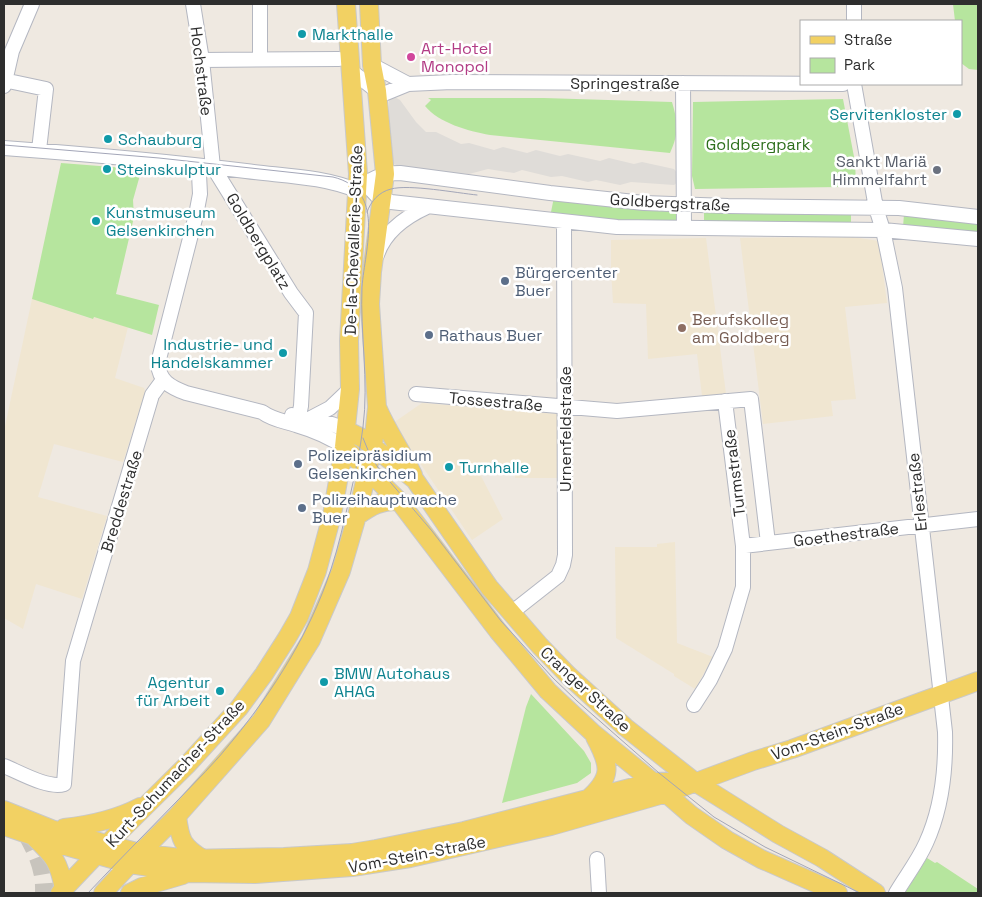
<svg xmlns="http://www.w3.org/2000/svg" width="982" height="897" viewBox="0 0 982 897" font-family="'Space Grotesk',sans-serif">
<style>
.education{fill:#f0e6d1}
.green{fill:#b6e59e}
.plaza{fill:#dfdcd8}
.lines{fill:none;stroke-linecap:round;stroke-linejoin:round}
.major-tunnel{stroke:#c8c4bd;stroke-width:18;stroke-dasharray:18 9;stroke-linecap:butt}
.minor-casing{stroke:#b4b7c1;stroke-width:16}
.major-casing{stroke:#c9c9c9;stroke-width:20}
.minor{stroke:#fff;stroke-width:14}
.major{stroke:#f2d163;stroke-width:18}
.tram{stroke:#a3a6b8;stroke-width:1}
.culture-dot{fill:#0f9aa8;stroke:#fff;stroke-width:2}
.hotel-dot{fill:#d1479c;stroke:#fff;stroke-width:2}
.worship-dot{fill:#6b7280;stroke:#fff;stroke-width:2}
.service-dot{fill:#5c6f8a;stroke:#fff;stroke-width:2}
.education-dot{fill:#8d6e63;stroke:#fff;stroke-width:2}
.labels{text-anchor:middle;stroke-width:5;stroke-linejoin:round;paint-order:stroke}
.culture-label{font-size:16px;fill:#0d838f;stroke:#fff;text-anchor:start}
.hotel-label{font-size:16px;fill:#b23c85;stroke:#fff;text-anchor:start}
.street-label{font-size:16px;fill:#2e2e2e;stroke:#fff}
.park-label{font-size:16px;fill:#2c6e1b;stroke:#fff}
.worship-label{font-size:16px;fill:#5b616d;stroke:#fff;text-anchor:end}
.service-label{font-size:16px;fill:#4e5e75;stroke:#fff;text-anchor:start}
.education-label{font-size:16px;fill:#785e54;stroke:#fff;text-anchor:start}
</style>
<rect width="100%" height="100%" fill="#efe9e1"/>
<!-- education -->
<path class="education" d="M852 237 879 241 887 303 845 307 856 399 831 401 833 416 763 424 740 238Z
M706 238 726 394 702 396 697 354 648 359 646 304 613 303 611 270V240Z
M32 299 92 319 93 317 128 327 115 378 144 388 145 392 123 462 54 444 38 497 107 516 82 599 36 584 23 629 4 618V431Z
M422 403 558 414V478H515L516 471 478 470 503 519 472 540 393 423Z
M675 542 677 643 713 657 695 689 674 676V674L616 638 615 547H657V544Z"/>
<!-- green -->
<path class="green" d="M953 4H978V70L969 69 961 63V21H955Z
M428 98H544L672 102C678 122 679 134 670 153L490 135C468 131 439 123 425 106L431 100Z
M843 99 855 162 856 183 842 187 695 189 692 176 693 102Z
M61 163 138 169 140 175 133 200 134 217 116 294 159 305 152 335 94 317 93 319 32 299Z
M554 197 672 208 680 212 679 219C667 227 571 218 550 217Z
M704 209 851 210V225H704Z
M904 214 978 221V233L903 227Z
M531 694 584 751 591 763V773L577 783 502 803 526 707Z
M927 858 935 863 937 862 978 889V893H905Z"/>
<!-- plaza -->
<path class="plaza" d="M393 96 400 100 416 122 426 132H436L461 144 469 143 494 150 503 147 527 153 536 150 560 156 568 154 600 161 609 158 634 164 642 162 674 169 678 174V182L674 185 631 182 620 185 596 180 588 182 562 176 551 177 522 170 514 173 488 169 469 174 401 168 391 162 388 153 389 101Z"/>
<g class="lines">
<!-- major-tunnel -->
<path class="major-tunnel" d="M26 833C37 853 45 870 44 893"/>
<defs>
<path id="minor" d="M193 4 202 60 213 167 291 293 306 313 301 406 297 425
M854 21V4
M260 59V4
M202 60 339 59
M372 65 408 84
M350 70 377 91 386 93 408 84 452 82 843 84
M13 82 46 89 39 150
M683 83 684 228
M854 84 876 208 883 230 895 288 945 732C946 770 942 808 926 843 918 861 906 876 896 893
M4 86 12 51 32 4
M4 148C85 154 165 161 246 171 283 176 323 176 358 191 369 178 383 173 400 173L550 193 644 203 728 206 899 208 978 217
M191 165 199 174 200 194 196 215 158 363C159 381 170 387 186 393L262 412C273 420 284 421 296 425 313 430 330 437 344 447
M359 177 377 196 391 202 617 227 883 230 978 239
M377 255C385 231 405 217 427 207
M416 394 617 411 751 399 768 543
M292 415 332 424 346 430
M309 419 330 408 350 389
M743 546 978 519
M511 613 558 576 563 565 565 555 564 222
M694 705 710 680 725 649 743 587V546L725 401
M4 766C19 772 48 789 64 784L73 661 152 395 163 380
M597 859 599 893"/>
<path id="major" d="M377 407C387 431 402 451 413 475
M346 430 362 438 415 480 489 587 540 646 568 675 625 727 695 782 778 834 822 858 876 893
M344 447 399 501 498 631 548 691 594 734 653 782 691 815 727 840 761 859 838 893
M357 516C371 506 381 500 399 501
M588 799C613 777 610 765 595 737
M4 810 54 830 140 853 188 859 284 857 352 853 376 849 464 831 653 782 687 781
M177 816C180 840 182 846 203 859
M4 826 48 841 130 864 188 873 255 874 352 867 410 858 463 846 551 826 667 793 753 761 792 749 978 681
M64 828C90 825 117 819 140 807
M35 838C54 856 59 862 64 889
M60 893 96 855 187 765 239 708 264 674 287 638 299 617 317 571 332 515 344 447 350 389 349 341 358 174 346 4
M103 893 140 853 177 816 261 721 311 640 341 571 357 516 373 446 377 407 370 304 372 272 385 174 377 91 372 65 369 4
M130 893 142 887 183 875"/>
</defs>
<!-- minor casing -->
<use href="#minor" class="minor-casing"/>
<!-- major casing -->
<use href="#major" class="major-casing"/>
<!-- minor -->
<use href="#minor" class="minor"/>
<!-- major -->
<use href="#major" class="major"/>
<!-- tram -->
<path class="tram" d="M4 145 159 158 333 177C386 190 365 248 362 287 360 333 369 381 363 427 360 451 355 474 350 496 344 521 339 545 331 569 311 631 274 690 233 740 216 762 196 781 177 801 147 832 117 862 88 893
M367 212C371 201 379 192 391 189 409 184 457 193 477 195
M363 438 370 455 379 469 432 531 501 621 553 678 577 701 659 773 714 817 765 847 860 893"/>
</g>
<!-- markers -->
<g class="culture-dot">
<circle cx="302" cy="34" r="5"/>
<circle cx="957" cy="114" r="5"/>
<circle cx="108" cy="139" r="5"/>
<circle cx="107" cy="169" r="5"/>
<circle cx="96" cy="221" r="5"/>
<circle cx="283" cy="353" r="5"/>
<circle cx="449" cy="467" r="5"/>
<circle cx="324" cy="682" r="5"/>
<circle cx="220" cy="691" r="5"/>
</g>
<circle class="hotel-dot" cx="411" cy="57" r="5"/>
<circle class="worship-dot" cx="937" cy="170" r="5"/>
<g class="service-dot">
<circle cx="505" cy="281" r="5"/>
<circle cx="429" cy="335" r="5"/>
<circle cx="298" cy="464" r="5"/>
<circle cx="302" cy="508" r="5"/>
</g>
<circle class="education-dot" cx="682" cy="328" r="5"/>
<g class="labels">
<!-- culture labels -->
<g class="culture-label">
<text x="312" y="40">Markthalle</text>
<text x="947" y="120" text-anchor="end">Servitenkloster</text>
<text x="118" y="145">Schauburg</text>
<text x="117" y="175">Steinskulptur</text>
<text x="106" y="218">Kunstmuseum<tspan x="106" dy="18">Gelsenkirchen</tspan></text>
<text x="273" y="350" text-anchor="end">Industrie- und<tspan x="273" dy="18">Handelskammer</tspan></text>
<text x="459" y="473">Turnhalle</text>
<text x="334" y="679">BMW Autohaus<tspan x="334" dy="18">AHAG</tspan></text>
<text x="210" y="688" text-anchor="end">Agentur<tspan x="210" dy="18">für Arbeit</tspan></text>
</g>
<!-- hotel labels -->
<g class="hotel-label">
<text x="421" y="54">Art-Hotel<tspan x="421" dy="18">Monopol</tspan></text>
</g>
<!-- street labels -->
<g class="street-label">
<text transform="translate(202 71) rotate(83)" y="6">Hochstraße</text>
<text x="625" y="89">Springestraße</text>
<text transform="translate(670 202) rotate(3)" y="6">Goldbergstraße</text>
<text transform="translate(353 240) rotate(-88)" y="6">De-la-Chevallerie-Straße</text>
<text transform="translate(259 241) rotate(59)" y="6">Goldbergplatz</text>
<text transform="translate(496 401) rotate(5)" y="6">Tossestraße</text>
<text transform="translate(565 429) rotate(-90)" y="6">Urnenfeldstraße</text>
<text transform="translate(734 473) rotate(-97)" y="6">Turmstraße</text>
<text transform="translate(917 492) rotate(-96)" y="6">Erlestraße</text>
<text transform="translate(121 501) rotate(-73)" y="6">Breddestraße</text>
<text transform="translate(846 534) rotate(-7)" y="6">Goethestraße</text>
<text transform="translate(586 689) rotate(43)" y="6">Cranger Straße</text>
<text transform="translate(837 731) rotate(-20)" y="6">Vom-Stein-Straße</text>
<text transform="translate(175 773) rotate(-47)" y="6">Kurt-Schumacher-Straße</text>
<text transform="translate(417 854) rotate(-11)" y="6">Vom-Stein-Straße</text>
</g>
<!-- park labels -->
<g class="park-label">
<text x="758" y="150">Goldbergpark</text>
</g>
<!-- worship labels -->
<g class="worship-label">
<text x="927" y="167">Sankt Mariä<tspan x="927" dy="18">Himmelfahrt</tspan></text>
</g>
<!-- service labels -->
<g class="service-label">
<text x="515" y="278">Bürgercenter<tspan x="515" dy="18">Buer</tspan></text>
<text x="439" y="341">Rathaus Buer</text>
<text x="308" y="461">Polizeipräsidium<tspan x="308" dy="18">Gelsenkirchen</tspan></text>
<text x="312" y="505">Polizeihauptwache<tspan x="312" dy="18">Buer</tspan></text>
</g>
<!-- education labels -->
<g class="education-label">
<text x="692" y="325">Berufskolleg<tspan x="692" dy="18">am Goldberg</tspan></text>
</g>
</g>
<!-- border -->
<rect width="982" height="897" fill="none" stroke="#2e2e2e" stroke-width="10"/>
<!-- legend -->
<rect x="800" y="20" width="162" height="65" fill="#ffffff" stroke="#ababab"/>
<rect x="810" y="36" width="25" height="8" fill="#f2d163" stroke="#ababab"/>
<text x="844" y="45" font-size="15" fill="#2e2e2e">Straße</text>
<rect x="810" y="58" width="25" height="15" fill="#b6e59e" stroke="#ababab"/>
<text x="844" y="70" font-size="15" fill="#2e2e2e">Park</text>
</svg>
